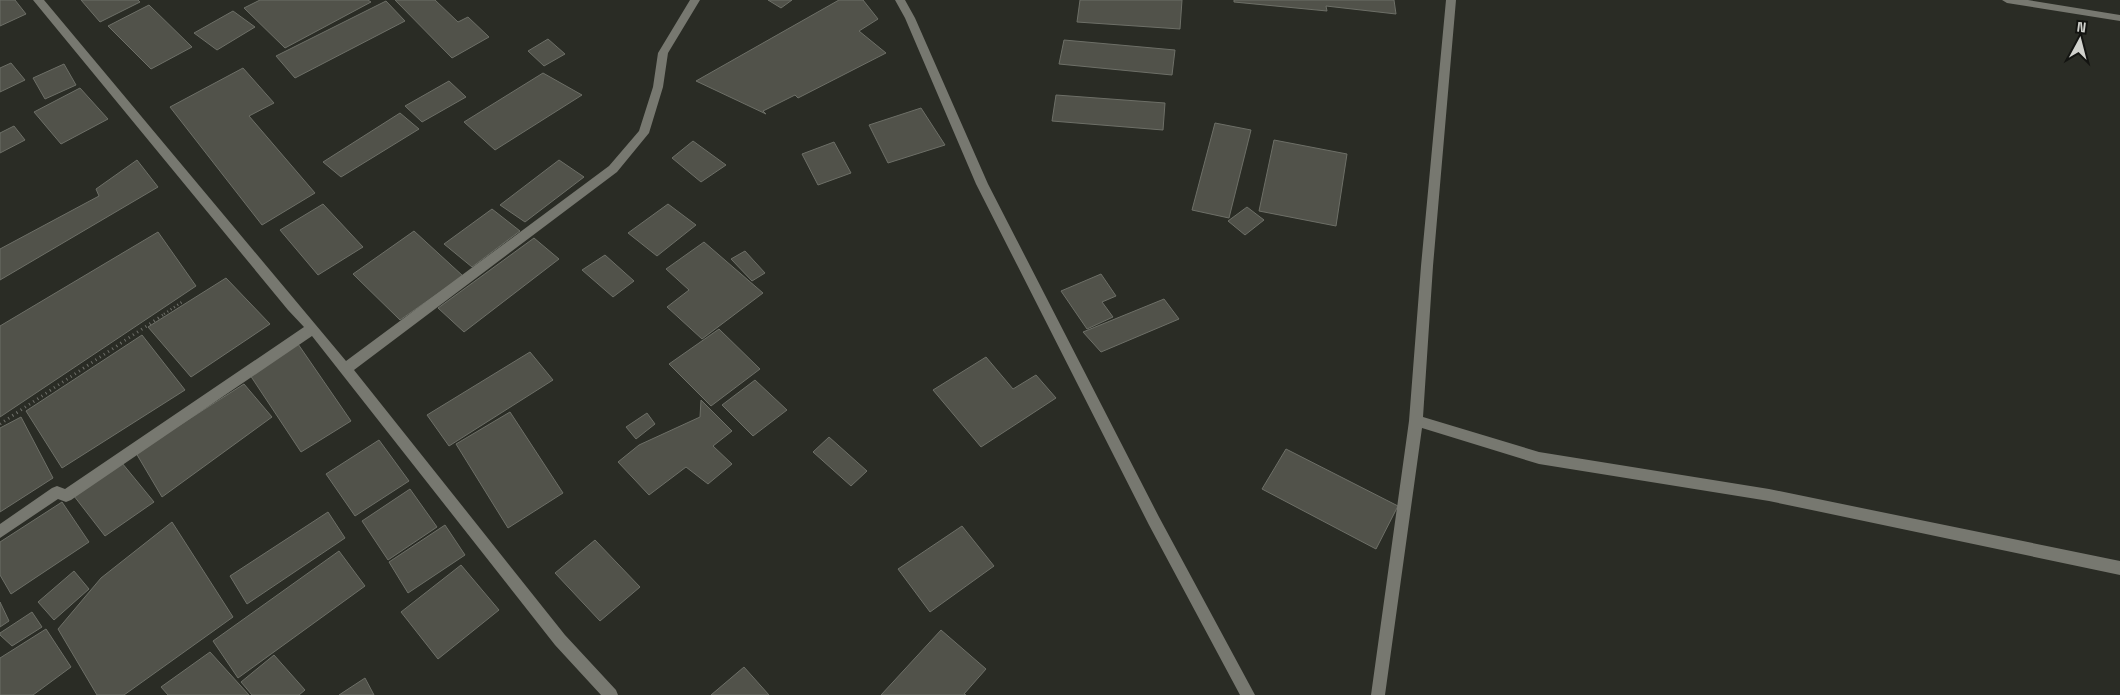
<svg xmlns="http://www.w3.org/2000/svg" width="2120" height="695" viewBox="0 0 2120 695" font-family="'Space Grotesk',sans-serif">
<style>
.building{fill:#51524a;stroke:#6d6f67}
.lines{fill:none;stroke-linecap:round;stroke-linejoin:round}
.path-far1{stroke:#6f706a;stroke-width:2.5;stroke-dasharray:1 3;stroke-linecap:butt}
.path{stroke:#6f706a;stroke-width:3;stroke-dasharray:1 4;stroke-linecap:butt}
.minor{fill:#777870;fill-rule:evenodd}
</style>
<rect width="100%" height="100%" fill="#2a2c25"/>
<!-- building -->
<path class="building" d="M0 0H15L26 14 0 26Z
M81 0H138L140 2 100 22Z
M260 0H368L371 2 285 48 244 8Z
M395 0H435L458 22 468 17 489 37 452 58Z
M768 0H792L781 8Z
M839 0H863L878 19 859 31 886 53 798 98 795 95 763 111 766 114 696 81Z
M1080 0H1182L1180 29 1077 22Z
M1234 0H1394L1396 14 1326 6 1327 11 1234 2Z
M386 1 405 21 295 78 276 56Z
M149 5 192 47 151 69 108 26Z
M233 11 255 27 217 50 194 33Z
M548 39 565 54 544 66 528 51Z
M1064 40 1175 50 1172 75 1059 64Z
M11 63 25 80 0 92V68Z
M64 64 76 85 45 99 33 78Z
M243 68 274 103 249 116 315 193 262 225 170 107Z
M543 73 582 95 495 150 464 122Z
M449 81 466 97 422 122 405 106Z
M80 88 108 119 61 144 34 112Z
M1056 95 1165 103 1163 130 1052 121Z
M921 108 945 145 888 163 869 125Z
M400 113 419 129 341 177 323 162Z
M1215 123 1251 130 1229 218 1192 210Z
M14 126 25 140 0 153V133Z
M1274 140 1347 154 1336 226 1259 211Z
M693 141 726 165 701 182 672 158Z
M834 142 851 173 818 185 802 154Z
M137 160 158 187 0 280V249L99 196 96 189Z
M559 160 584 177 525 222 500 205Z
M323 204 363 247 318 275 280 230Z
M668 204 696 225 657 256 628 233Z
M1247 207 1264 220 1245 235 1228 221Z
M492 209 520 231 472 267 444 244Z
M414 231 463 276 400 320 353 274Z
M158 232 196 286 0 417V326Z
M534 238 559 259 464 332 438 308Z
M704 242 763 293 702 339 667 307 689 290 666 269Z
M745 251 765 273 752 281 731 259Z
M605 255 634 281 613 297 582 270Z
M1101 274 1116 296 1102 302 1113 317 1087 329 1061 291Z
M226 278 270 324 191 377 148 327Z
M1164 299 1179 319 1101 352 1083 332Z
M719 329 760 369 711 406 669 364Z
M142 335 185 390 62 468 26 411Z
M298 344 351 421 301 452 250 375Z
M530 352 553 380 449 446 427 415Z
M986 357 1013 389 1036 375 1056 398 981 447 933 390Z
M755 380 787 410 753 436 722 405Z
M244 384 272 417 162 497 136 453Z
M701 400 732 431 713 446 732 464 708 484 686 467 649 495 618 462 639 445 700 417Z
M510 412 563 493 508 528 456 444Z
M647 413 655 424 636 439 626 427Z
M21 417 53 478 0 512V428Z
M829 437 867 471 851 486 813 452Z
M379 440 409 481 355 516 326 474Z
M1286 449 1398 506 1376 549 1262 489Z
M122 463 154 502 105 536 74 496Z
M410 489 437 527 388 560 362 521Z
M62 502 89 542 11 594 0 575V542Z
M328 512 345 538 247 604 230 576Z
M172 522 233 617 124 695H97L58 629 101 578Z
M445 525 465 555 408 593 389 562Z
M962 526 994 566 930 612 898 569Z
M595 540 640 587 600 621 555 573Z
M339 551 365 586 238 678 213 641Z
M461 565 499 610 438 659 401 612Z
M74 571 89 589 54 620 38 602Z
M0 602 9 621 0 627Z
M32 612 42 627 12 646 0 635V633Z
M46 629 71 667 33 695H0V658Z
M941 630 986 669 964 694 966 695H881Z
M210 652 249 695H168L161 687Z
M274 655 305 690 299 695H252L241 682Z
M744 667 769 695H711Z
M365 678 374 695H339Z"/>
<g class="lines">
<!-- path-far1 -->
<path class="path-far1" d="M164 314 182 302"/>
<!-- path -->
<path class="path" d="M0 424 166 313"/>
<!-- minor -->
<path class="minor" d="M33 0H44L346 361 609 166 639 131 653 87 658 53 690 0H700L668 53 663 87 649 133 617 172 354 370 565 635 616 690 618 695H601L555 645 312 336 71 500 66 502 58 499 0 538V524L52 488 57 486 65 489 304 327 288 310Z
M895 0H905L915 18 988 184 1159 517 1255 695H1240L1149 525 976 184 905 18Z
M1446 0H1456L1433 266 1423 417 1539 452 1769 489 2120 561V575L1769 501 1539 464 1422 428 1385 695H1371L1409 421 1421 266Z
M2002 0H2028L2120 15V21L2007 3Z"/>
</g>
<!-- north arrow -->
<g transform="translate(2080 40) rotate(7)" stroke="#131411" stroke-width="4" paint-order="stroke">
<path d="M0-4L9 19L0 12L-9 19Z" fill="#d1d2cd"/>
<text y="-8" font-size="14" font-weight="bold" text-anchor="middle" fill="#d1d2cd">N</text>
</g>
</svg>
